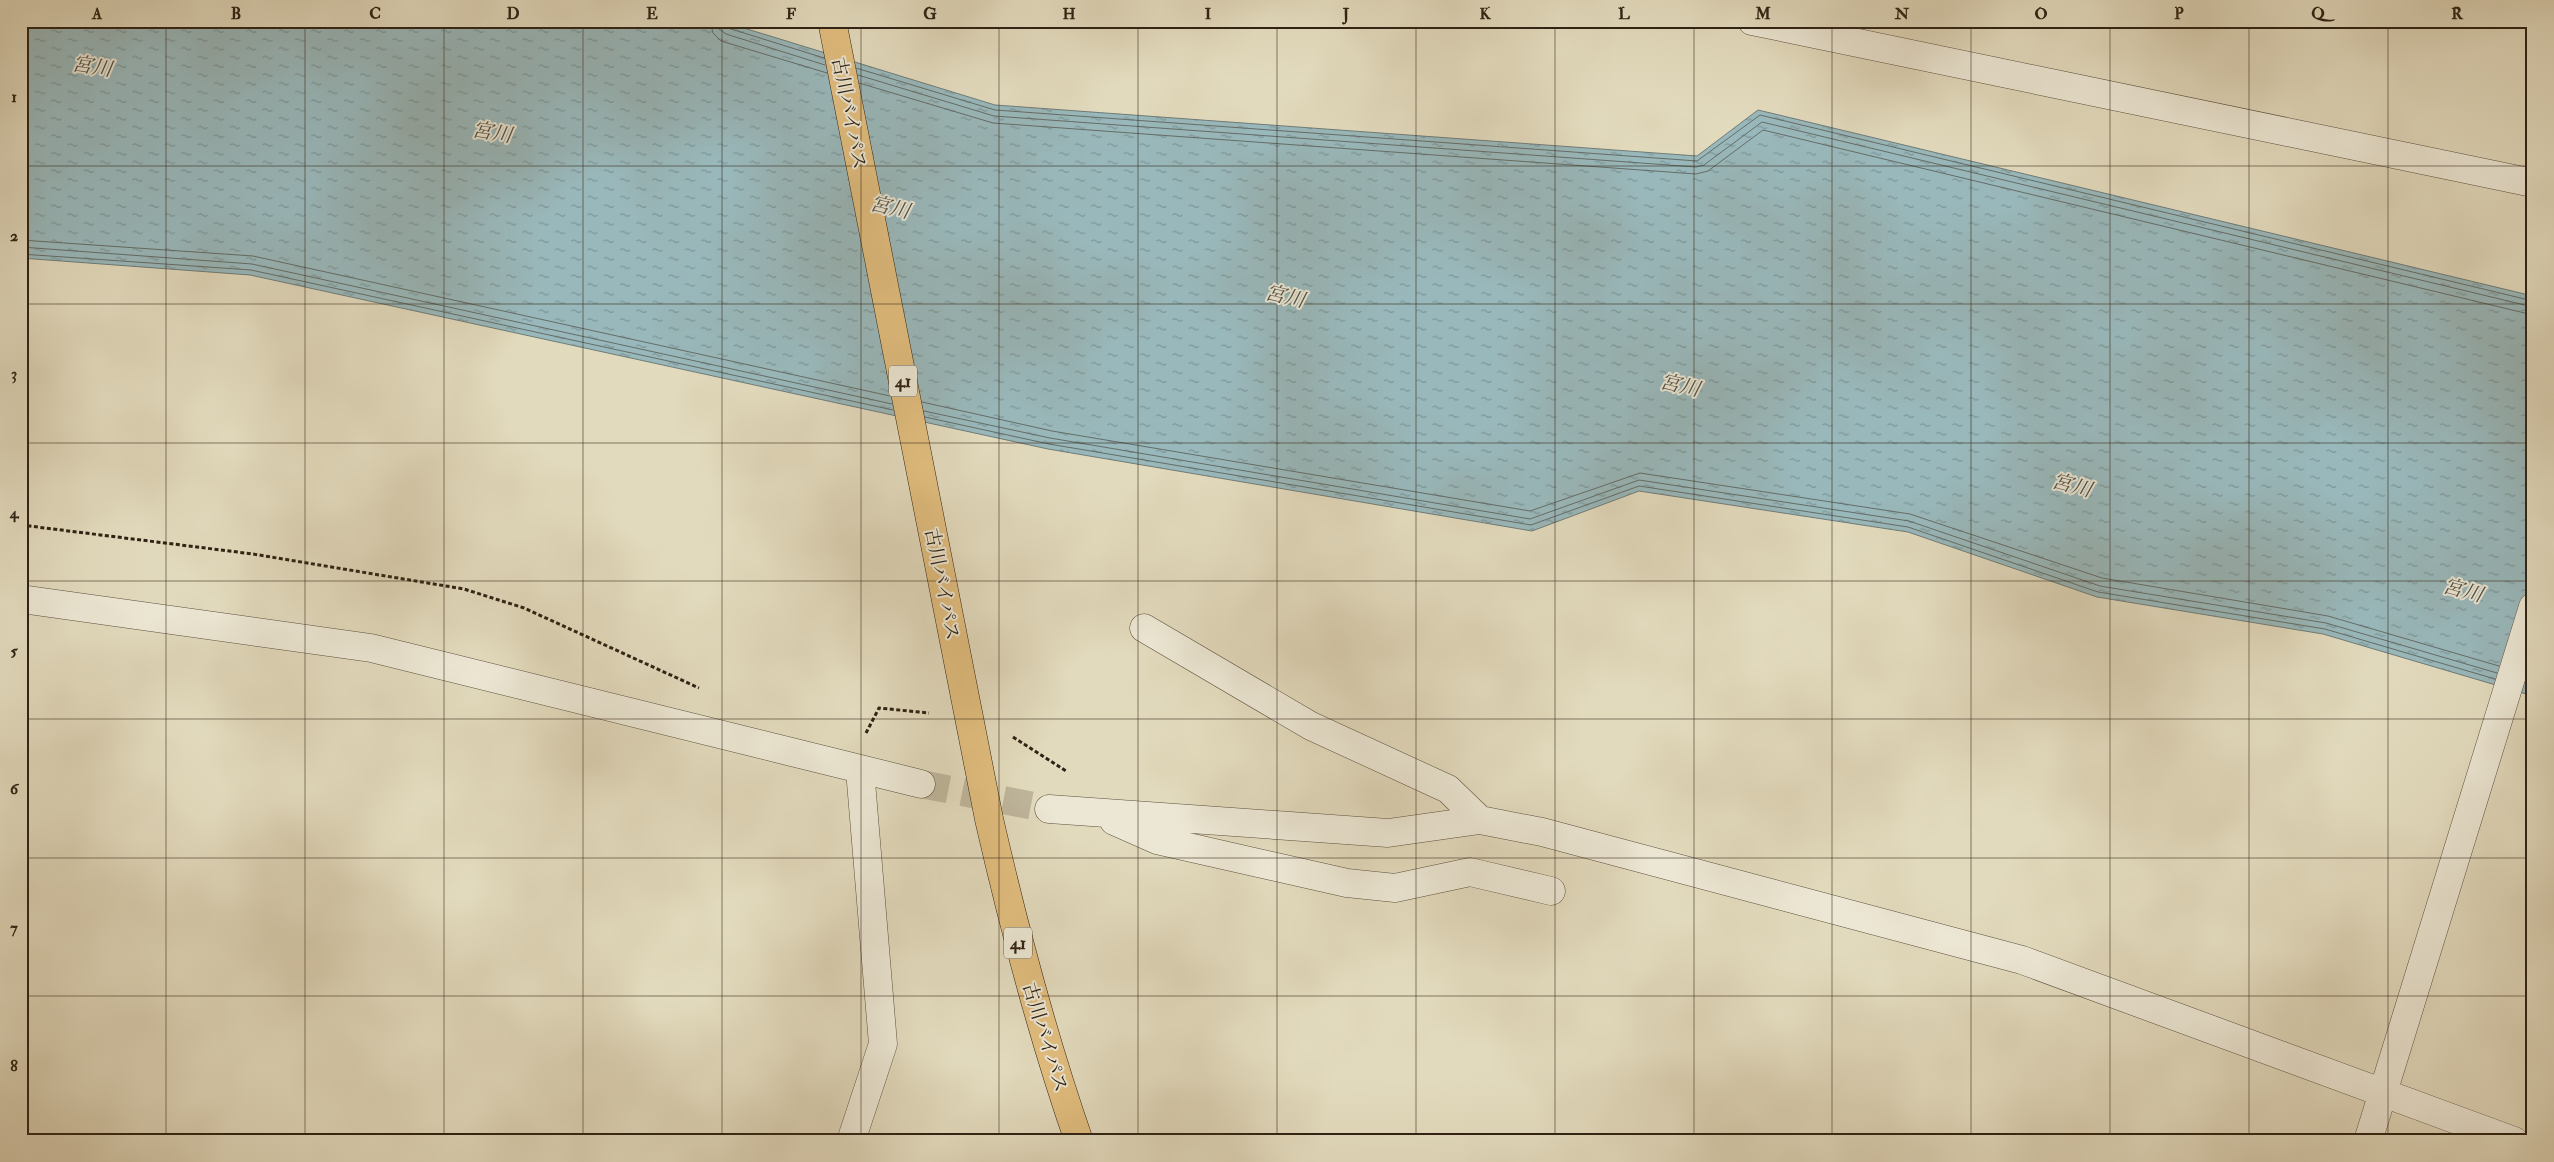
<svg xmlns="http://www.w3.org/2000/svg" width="2554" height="1162" viewBox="0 0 2554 1162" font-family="'IM FELL Double Pica','Noto Serif JP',serif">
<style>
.water{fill:url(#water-ripples);stroke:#6f7c78}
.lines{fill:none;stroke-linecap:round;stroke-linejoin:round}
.shore{stroke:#646d68;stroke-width:1}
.minor-tunnel{stroke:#beb59b;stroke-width:28;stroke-dasharray:28 14;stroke-linecap:butt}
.minor-casing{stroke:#5c503e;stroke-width:29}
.highway-casing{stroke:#2f2214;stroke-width:29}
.path{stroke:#2f2214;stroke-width:3;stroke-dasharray:4 2.5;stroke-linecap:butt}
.minor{stroke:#ece7d4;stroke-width:28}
.highway{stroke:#e1bd7e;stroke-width:28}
.grid{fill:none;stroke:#2f2214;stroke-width:1;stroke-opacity:0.55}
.labels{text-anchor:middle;stroke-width:4;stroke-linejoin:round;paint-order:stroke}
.shield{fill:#ece7d4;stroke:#685d4e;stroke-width:1}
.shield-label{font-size:18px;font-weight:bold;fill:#2f2214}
.street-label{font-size:19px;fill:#2f2214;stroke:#ece7d4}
.water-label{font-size:20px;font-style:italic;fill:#4f4f46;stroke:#ece7d4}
.neatline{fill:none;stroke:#2f2214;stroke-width:2}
.grid-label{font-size:16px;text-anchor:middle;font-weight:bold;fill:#2f2214}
</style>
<defs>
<pattern id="water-ripples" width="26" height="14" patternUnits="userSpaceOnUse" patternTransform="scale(1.25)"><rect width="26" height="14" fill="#99b8bb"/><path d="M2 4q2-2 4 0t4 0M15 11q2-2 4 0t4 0" fill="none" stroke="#7d9597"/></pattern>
</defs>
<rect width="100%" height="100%" fill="#e2dabd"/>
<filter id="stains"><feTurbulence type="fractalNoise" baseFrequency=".004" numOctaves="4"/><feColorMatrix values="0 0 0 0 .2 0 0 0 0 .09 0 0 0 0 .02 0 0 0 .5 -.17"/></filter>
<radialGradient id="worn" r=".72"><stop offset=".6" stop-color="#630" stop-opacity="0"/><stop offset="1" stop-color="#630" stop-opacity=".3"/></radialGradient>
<!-- water -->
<path class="water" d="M21 21H721L995 105 1697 156 1758 110 2533 296V696L2323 634 2097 597 1908 532 1639 491 1532 531 1048 449 250 275 21 258Z"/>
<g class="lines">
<!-- shore -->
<path class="shore" d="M710 21 713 33 721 41 827 73
M717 21 719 29 726 34 825 65
M724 21 728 28 824 58
M856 68 995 110 1697 161 1760 115 2533 301
M858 75 994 116 1696 167 1704 165 1762 122 2533 307
M859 83 993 123 1696 174 1708 171 1763 130 2533 315
M21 240 253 256 890 396
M21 247 252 264 892 404
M21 254 251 270 893 410
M922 402 1052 431 1530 511 1640 473 1910 514 2102 578 2328 616 2499 666
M924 411 1050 438 1530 519 1639 480 1909 521 2100 586 2326 623 2497 673
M925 417 1049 444 1531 525 1639 486 1908 527 2098 592 2325 629 2495 679"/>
<!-- minor-tunnel -->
<path class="minor-tunnel" d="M921 784 1049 809"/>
<defs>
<path id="minor" d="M1752 21 2533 183
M21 599 371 648 921 784
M1144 628 1311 726 1448 789 1480 820
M1049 809 1388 833 1480 820 1542 832 2022 960 2514 1141
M1114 821 1157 840 1347 883 1395 888 1470 872 1551 891
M851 1141 883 1044 860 770
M2368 1141 2533 607"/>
<path id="highway" d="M832 21 989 819C1014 928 1042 1035 1079 1141"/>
</defs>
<!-- minor casing -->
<use href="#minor" class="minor-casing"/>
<!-- highway casing -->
<use href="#highway" class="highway-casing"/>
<!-- path -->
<path class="path" d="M21 525 253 554 464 589 524 608 699 688
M866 733 879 708 929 713
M1013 737 1066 771"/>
<!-- minor -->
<use href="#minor" class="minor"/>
<!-- highway -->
<use href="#highway" class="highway"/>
</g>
<!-- grid -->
<path class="grid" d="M166 21V1141M305 21V1141M444 21V1141M583 21V1141M722 21V1141M861 21V1141M999 21V1141M1138 21V1141M1277 21V1141M1416 21V1141M1555 21V1141M1694 21V1141M1832 21V1141M1971 21V1141M2110 21V1141M2249 21V1141M2388 21V1141M21 166H2533M21 304H2533M21 443H2533M21 581H2533M21 719H2533M21 858H2533M21 996H2533"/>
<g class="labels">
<!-- shield labels -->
<g class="shield">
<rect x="889" y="365.5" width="28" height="31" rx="4"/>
<rect x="1004" y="927.5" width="28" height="31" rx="4"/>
</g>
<g class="shield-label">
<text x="903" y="387">41</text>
<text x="1018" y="949">41</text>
</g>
<!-- street labels -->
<g class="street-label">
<text transform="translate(850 113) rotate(79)" y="7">古川バイパス</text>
<text transform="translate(943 584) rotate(79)" y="7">古川バイパス</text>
<text transform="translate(1046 1037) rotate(73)" y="7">古川バイパス</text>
</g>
<!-- water labels -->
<g class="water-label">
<text transform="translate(92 66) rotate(9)" y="7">宮川</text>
<text transform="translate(492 132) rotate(9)" y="7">宮川</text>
<text transform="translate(890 207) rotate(13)" y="7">宮川</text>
<text transform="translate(1285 296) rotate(13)" y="7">宮川</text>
<text transform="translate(1680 385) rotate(13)" y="7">宮川</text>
<text transform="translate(2072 485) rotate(15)" y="7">宮川</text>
<text transform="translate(2463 590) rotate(15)" y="7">宮川</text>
</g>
</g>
<!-- margin -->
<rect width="2554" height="1162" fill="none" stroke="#e2dabd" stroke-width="55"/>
<rect x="28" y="28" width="2498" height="1106" class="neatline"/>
<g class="grid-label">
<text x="97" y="19">A</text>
<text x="236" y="19">B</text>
<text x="375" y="19">C</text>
<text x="513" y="19">D</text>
<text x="652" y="19">E</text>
<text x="791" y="19">F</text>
<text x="930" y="19">G</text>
<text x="1069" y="19">H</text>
<text x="1208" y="19">I</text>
<text x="1346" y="19">J</text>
<text x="1485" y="19">K</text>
<text x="1624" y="19">L</text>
<text x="1763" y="19">M</text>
<text x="1902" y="19">N</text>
<text x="2041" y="19">O</text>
<text x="2179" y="19">P</text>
<text x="2318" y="19">Q</text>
<text x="2457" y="19">R</text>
<text x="14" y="102">1</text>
<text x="14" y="241">2</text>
<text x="14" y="379">3</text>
<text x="14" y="518">4</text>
<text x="14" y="656">5</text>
<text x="14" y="794">6</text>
<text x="14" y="933">7</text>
<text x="14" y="1071">8</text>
</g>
<rect width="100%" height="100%" filter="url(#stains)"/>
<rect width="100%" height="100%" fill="url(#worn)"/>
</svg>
